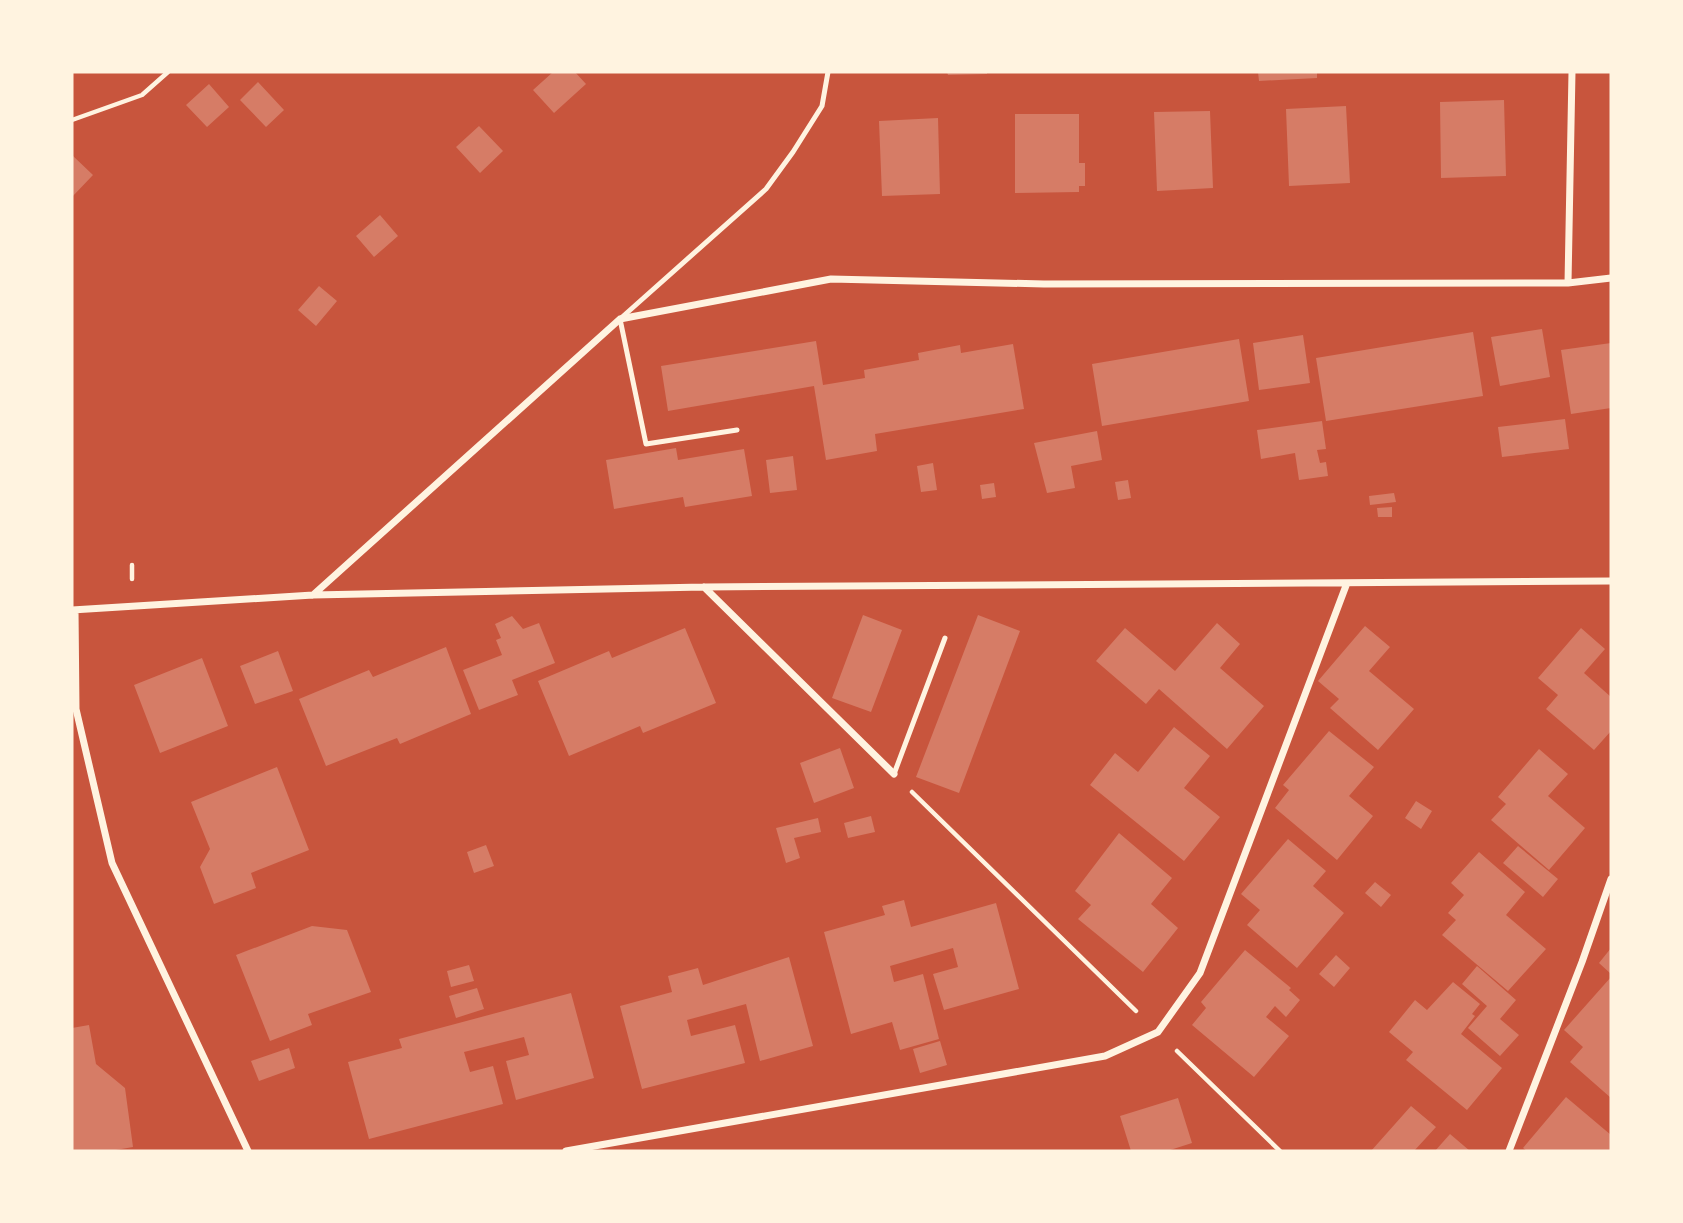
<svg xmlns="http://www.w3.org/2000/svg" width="1683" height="1223" viewBox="0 0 1683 1223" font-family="Jost,sans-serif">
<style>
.building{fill:#d67c66}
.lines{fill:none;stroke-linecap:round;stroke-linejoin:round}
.path{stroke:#fff3e0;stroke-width:4.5}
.service{stroke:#fff3e0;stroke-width:5}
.minor{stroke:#fff3e0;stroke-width:7}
</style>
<rect width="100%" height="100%" fill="#c8553d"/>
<!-- building -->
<path class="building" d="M553 72H575L586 84 554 113 533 90Z
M947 72H987V74L948 75Z
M1258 72H1317V78L1259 81Z
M258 82 284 110 266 127 240 100Z
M209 84 229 107 207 127 186 105Z
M1504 100 1506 176 1441 178 1440 102Z
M1346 106 1350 183 1289 186 1286 109Z
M1210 111 1213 188 1157 191 1154 112Z
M1015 114H1079V163H1085V186H1079V192L1015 193Z
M938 118 940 194 882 196 879 121Z
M479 126 503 151 480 173 456 147Z
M72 155 93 175 72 197Z
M380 215 398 236 374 257 356 236Z
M319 286 337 301 316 326 298 310Z
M1542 329 1550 377 1500 386 1491 337Z
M1473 332 1483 396 1326 421 1316 358Z
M1303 335 1310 383 1259 390 1253 343Z
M1239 339 1249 401 1102 426 1092 364Z
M816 341 823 385 865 378 864 370 919 360 918 353 960 345 961 353 1013 344 1024 409 875 434 877 451 826 460 814 386 668 411 661 366Z
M1611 343V408L1571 414 1561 350Z
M1565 419 1569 449 1502 457 1498 427Z
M1322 421 1326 449 1317 450 1320 463 1326 462 1328 476 1299 480 1295 453 1261 459 1257 430Z
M1097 431 1102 460 1071 466 1075 488 1047 493 1034 443Z
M676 448 678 460 744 449 752 496 685 507 683 497 614 509 606 460Z
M793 456 797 490 770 493 766 460Z
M933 463 937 490 921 492 917 466Z
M1128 480 1131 498 1118 500 1115 482Z
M994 483 996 497 982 499 980 485Z
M1394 493 1396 502 1370 505 1369 496Z
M1392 507V517H1378L1377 508Z
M863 615 902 630 871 712 832 698Z
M978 615 1020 631 959 793 916 777Z
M512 616 523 629 539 623 555 663 512 680 518 695 479 710 463 670 502 655 496 640 501 638 495 624Z
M1217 623 1240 644 1220 668 1264 706 1227 749 1159 689 1146 704 1096 661 1125 628 1175 671Z
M1365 626 1390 647 1369 671 1414 709 1378 750 1330 708 1339 699 1318 681Z
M685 628 716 703 643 733 640 726 569 756 538 681 609 651 612 658Z
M1581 628 1605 649 1584 673 1611 697V731L1594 750 1546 709 1558 695 1538 678Z
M446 647 471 714 400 744 397 738 326 766 299 699 369 670 373 677Z
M278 651 293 691 255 704 240 666Z
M202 658 228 726 160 753 134 685Z
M1174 727 1210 756 1184 788 1220 817 1184 861 1090 785 1115 753 1138 772Z
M1329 731 1374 767 1349 796 1373 816 1337 860 1275 808 1289 790 1283 785Z
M840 748 854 788 814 803 800 763Z
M1539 749 1568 774 1548 796 1585 828 1549 870 1491 820 1506 804 1498 797Z
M277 767 309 850 251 873 256 888 214 904 200 867 210 849 191 802Z
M1416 801 1432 811 1421 829 1405 818Z
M871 816 875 832 848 838 844 823Z
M818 818 821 832 794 838 800 858 786 863 776 828Z
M1119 833 1172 878 1151 904 1178 928 1143 972 1078 919 1091 905 1075 891Z
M1288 839 1326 871 1313 886 1344 913 1297 968 1247 925 1260 910 1241 894Z
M486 845 494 866 474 873 467 852Z
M1518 846 1558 879 1543 897 1503 863Z
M1479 852 1525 892 1506 915 1546 949 1508 991 1442 935 1456 920 1448 913 1464 895 1451 883Z
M1375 882 1391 895 1381 907 1365 893Z
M904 900 911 927 996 903 1019 989 944 1010 933 974 958 967 953 948 890 966 894 982 923 974 939 1039 900 1050 892 1022 851 1034 824 932 885 915 882 906Z
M312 926 347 930 371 992 308 1014 312 1025 270 1041 236 955Z
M1611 948V974L1599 963Z
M1245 950 1291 988 1289 990 1300 1000 1286 1017 1275 1006 1266 1017 1289 1036 1254 1077 1192 1025 1206 1008 1201 1002Z
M1336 955 1350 968 1334 987 1319 974Z
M789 957 813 1046 760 1061 746 1004 687 1020 691 1036 735 1025 745 1063 642 1089 620 1006 672 992 668 976 698 968 703 985Z
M469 965 474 981 451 987 447 971Z
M1477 966 1516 1000 1500 1019 1519 1035 1500 1056 1468 1028 1487 1006 1462 984Z
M1611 977V1098L1570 1062 1583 1047 1564 1030Z
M1453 982 1480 1004 1472 1014 1475 1016 1461 1034 1502 1068 1467 1110 1406 1060 1413 1052 1389 1032 1415 1000 1427 1010Z
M477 988 484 1009 456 1018 449 996Z
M571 993 594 1078 516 1100 506 1061 529 1055 524 1037 464 1052 470 1072 493 1066 503 1104 369 1139 348 1062 402 1048 399 1039Z
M89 1025 96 1064 125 1088 133 1147 110 1151H72V1028Z
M940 1041 947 1065 920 1073 913 1049Z
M289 1048 295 1068 259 1081 251 1061Z
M1566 1097 1611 1135 1610 1151H1527L1523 1148Z
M1178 1098 1192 1143 1167 1151H1131L1120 1116Z
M1411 1106 1436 1127 1414 1151H1371Z
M1450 1134 1470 1151H1435Z"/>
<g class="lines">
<!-- path -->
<path class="path" d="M72 120 142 95 168 72
M132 565V579
M912 792 1136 1011
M1177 1051 1280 1151"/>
<!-- service -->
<path class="service" d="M737 430 646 444 620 319 766 189 793 152 822 106 828 72
M894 774 945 638"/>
<!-- minor -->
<path class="minor" d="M1568 283 1572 72
M704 587 894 774
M313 595 620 319 831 279 1044 284 1568 283 1611 278
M72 610 313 595 704 587 1611 581
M75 610 76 709 112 863 248 1151
M566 1151 1105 1056 1158 1032 1200 973 1347 583
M1509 1151 1582 962 1611 879"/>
</g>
<!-- border -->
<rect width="1683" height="1223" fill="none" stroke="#fff3e0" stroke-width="147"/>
</svg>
